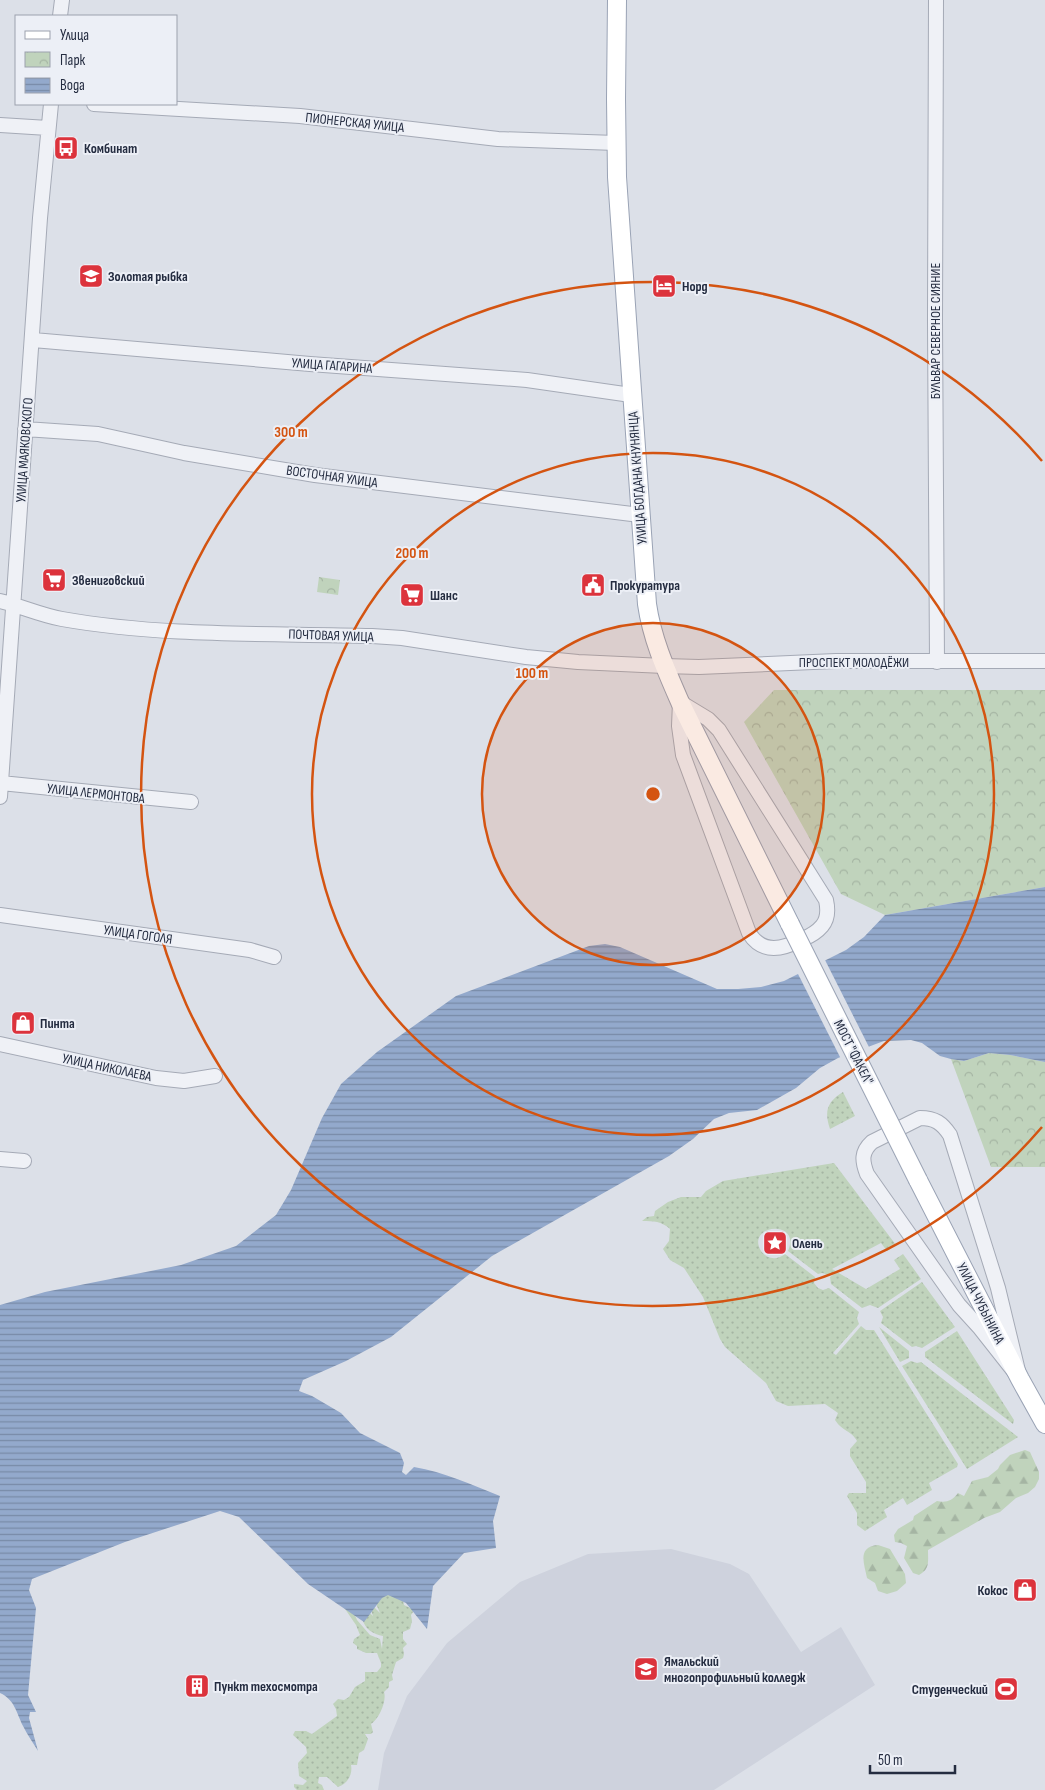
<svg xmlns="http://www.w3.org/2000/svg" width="1045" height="1790" viewBox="0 0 1045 1790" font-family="'Sofia Sans Condensed',sans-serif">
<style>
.built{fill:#ced2dd}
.grass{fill:url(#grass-dots)}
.forest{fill:url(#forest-firs)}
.park{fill:url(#park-crowns)}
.water{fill:url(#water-rules)}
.pier{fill:#dce0e8}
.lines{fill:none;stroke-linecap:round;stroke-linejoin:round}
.minor-casing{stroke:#a5aab6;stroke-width:16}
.major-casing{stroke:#9aa3b5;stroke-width:20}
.minor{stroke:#eff1f6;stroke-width:14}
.major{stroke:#fff;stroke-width:18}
.major-bridge-casing{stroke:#9aa3b5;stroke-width:20;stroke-linecap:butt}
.major-bridge{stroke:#fff;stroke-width:18}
.ring{fill:none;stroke:#d45411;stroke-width:2.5}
.labels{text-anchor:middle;stroke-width:4;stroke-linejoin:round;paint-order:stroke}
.street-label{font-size:14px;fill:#242c40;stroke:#eceff6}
.poi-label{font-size:14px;font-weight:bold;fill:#242c40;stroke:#eceff6;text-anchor:start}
.centre{fill:#d45411;stroke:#eceff6;stroke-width:2.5}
.ring-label{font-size:15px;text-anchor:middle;font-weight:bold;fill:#d45411;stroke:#eceff6;stroke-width:4;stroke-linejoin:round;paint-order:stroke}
</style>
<defs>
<pattern id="grass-dots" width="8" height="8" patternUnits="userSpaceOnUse" patternTransform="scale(1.25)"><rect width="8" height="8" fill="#c0d3bc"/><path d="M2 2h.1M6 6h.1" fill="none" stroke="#a5b5a3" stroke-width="1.8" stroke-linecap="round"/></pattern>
<pattern id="forest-firs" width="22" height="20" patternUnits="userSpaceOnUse" patternTransform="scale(1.25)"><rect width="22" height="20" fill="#c0d3bc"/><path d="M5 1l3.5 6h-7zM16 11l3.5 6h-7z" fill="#a5b5a3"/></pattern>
<pattern id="park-crowns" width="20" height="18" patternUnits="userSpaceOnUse" patternTransform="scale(1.25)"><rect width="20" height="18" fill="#c0d3bc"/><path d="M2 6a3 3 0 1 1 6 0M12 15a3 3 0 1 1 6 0" fill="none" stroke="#a5b5a3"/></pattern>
<pattern id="water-rules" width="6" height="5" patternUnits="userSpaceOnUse" patternTransform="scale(1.25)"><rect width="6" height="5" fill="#93a9cc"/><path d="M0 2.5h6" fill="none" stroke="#788aa7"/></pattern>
</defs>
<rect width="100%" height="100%" fill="#dce0e8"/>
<!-- built -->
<path class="built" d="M671 1549 730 1564 749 1574 801 1652 841 1627 875 1685 714 1790H378L384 1753 407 1696 447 1643 520 1582 588 1554Z"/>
<!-- grass -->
<path class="grass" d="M843 1092 855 1116 830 1129C824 1111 827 1102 843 1092Z
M834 1163 896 1245 887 1251 881 1243 832 1269 836 1271 829 1275 822 1273 818 1274 788 1251C802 1219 745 1224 761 1251 767 1260 778 1260 785 1254L815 1277 814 1283 818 1288 823 1290 829 1288 859 1312 857 1318 859 1324 833 1353 836 1355 861 1326 866 1330H874L958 1464 957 1467 929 1483 932 1490 907 1505 903 1498 884 1510 887 1517 865 1531 857 1525V1513L847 1496 849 1493H866V1482L850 1456V1449L857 1441C851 1430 843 1432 835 1420L838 1413 825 1404 788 1406 776 1401 766 1383 725 1347 720 1339 703 1297 684 1268 670 1260 663 1249 669 1241 670 1229C661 1221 654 1221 642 1221L647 1217 654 1216 655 1211 668 1202 681 1197H701L706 1191 723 1181Z
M903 1254 921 1279 878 1308 870 1305 862 1308 831 1284 830 1277 837 1272 866 1289 900 1269 894 1260Z
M922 1282 955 1327 922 1348 916 1346 912 1347 881 1323 883 1317 880 1311Z
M879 1327 909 1351V1358L900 1362Z
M957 1331 1014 1420 1013 1424 925 1357V1352Z
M911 1361 917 1363 921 1362 1018 1437 967 1469 902 1366Z
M385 1592 403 1600 404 1605 412 1609 413 1612 411 1615 412 1621 410 1629 403 1632V1639L407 1644 403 1648 404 1654 403 1658 396 1662 392 1675 393 1680 389 1682V1687L384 1692C387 1701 379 1719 371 1724L373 1732 371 1734H365L368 1739 364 1750 359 1753 357 1765H351C353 1775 347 1784 338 1787L327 1777H319L318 1783 322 1785 324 1790H297L294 1787V1784L303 1785 307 1781 299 1776 298 1763 307 1753 306 1747 293 1735 295 1731H306L312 1734 337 1716 336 1709 333 1704 338 1699 344 1700 349 1697 355 1687 365 1681V1672H377L381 1667V1663L377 1653H366L357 1649V1646L353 1643 354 1639 360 1635 356 1625 343 1606 353 1611 357 1620 370 1635 380 1639 382 1649 383 1636C364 1632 362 1622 360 1604L373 1616 368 1601 380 1613 374 1599Z"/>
<!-- forest -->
<path class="forest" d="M1025 1450 1030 1452 1039 1472V1479L1035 1487 1028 1493 1016 1498 1000 1512 984 1518 928 1550C928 1562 930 1569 919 1575L913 1573 904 1558 907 1546 901 1543 895 1542 894 1535 898 1529 913 1520 914 1516 937 1501C946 1503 952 1501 958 1493L964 1496 972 1481 988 1477 998 1469 1000 1465 1010 1455Z
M878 1545 890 1549 905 1574 906 1583 897 1591 887 1594 878 1591 875 1583 867 1578C864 1563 857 1547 878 1545Z"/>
<!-- park -->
<path class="park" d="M319 577 340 580 338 595 317 592Z
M774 690H1045V887L885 915 841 894 744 722Z
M989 1053 1010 1055 1045 1062V1167H991L951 1059 964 1061Z"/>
<!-- water -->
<path class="water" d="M1045 887V1062L1010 1055 989 1053 964 1061 951 1059 940 1056 922 1043 911 1040 884 1041 838 1058 820 1068 796 1088 757 1110 729 1113 714 1119 693 1139 669 1156 492 1256 391 1337 346 1361 303 1380 299 1391 312 1396 341 1413 360 1433 400 1453 404 1463 402 1472 406 1475 414 1467C444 1472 472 1485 500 1496L493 1521 496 1548 464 1553 433 1586 427 1629 406 1603 388 1595 382 1598 364 1622 308 1584 239 1517 220 1511 125 1542 32 1579 29 1590 36 1608 28 1695 36 1712H30L29 1718 38 1751C33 1743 27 1734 23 1726 16 1712 15 1700 0 1693V1305L45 1292 181 1265 236 1246 276 1215 291 1190 322 1118 341 1084 377 1052 456 996 589 946 605 944 620 947 717 989H738L761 987 784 981 846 950 864 937 885 915Z"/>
<!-- pier -->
<path class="pier" d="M824 958 870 1049 841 1059 797 972Z"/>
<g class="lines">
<defs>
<path id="minor" d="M936 0 935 321 937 662
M60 16 62 0
M94 104 300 116 498 139 616 143
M0 125 48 128
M33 340 310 364 527 380 631 395
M25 429 98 434 184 453 315 475 640 515
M0 601C21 606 40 615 62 619 164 637 268 633 372 636L402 638 526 657 578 662 664 666 699 667 836 661H1045
M680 702 708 719 719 730 826 900C828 909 828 919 822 926 817 932 810 936 803 939 783 949 763 955 749 933L683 755 679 726Z
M1 783 191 802
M0 797 40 218 51 104
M0 915 250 950 274 957
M0 1044 156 1078 184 1081 215 1076
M920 1118C935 1118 942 1123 950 1135L998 1288 1020 1379 979 1327 959 1305 867 1174C862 1161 861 1152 872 1142Z
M0 1159 24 1161"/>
<path id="major" d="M617 0 616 99 617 177 647 604C652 639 666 670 680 702L790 924
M918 1180 1020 1379 1045 1424"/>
</defs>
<!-- minor casing -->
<use href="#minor" class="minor-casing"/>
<!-- major casing -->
<use href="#major" class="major-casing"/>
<!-- minor -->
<use href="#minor" class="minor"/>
<!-- major -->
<use href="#major" class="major"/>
<defs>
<path id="major-bridge" d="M790 924 918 1180"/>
</defs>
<!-- major-bridge casing -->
<use href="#major-bridge" class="major-bridge-casing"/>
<!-- major-bridge -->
<use href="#major-bridge" class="major-bridge"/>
</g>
<!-- distance rings -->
<circle cx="653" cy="794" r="171" fill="#d45411" fill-opacity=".12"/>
<g class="ring">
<circle cx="653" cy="794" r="171"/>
<circle cx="653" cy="794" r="341"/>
<path d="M1042 1127A512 512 0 1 1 1042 461"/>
</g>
<!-- icons -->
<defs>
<symbol id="bus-square" viewBox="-11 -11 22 22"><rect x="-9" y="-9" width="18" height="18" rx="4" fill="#dc333c" stroke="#eceff6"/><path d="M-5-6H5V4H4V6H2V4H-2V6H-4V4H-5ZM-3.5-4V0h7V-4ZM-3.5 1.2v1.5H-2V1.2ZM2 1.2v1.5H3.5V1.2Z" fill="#fff"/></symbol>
<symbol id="school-square" viewBox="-11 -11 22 22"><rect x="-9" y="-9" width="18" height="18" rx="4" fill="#dc333c" stroke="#eceff6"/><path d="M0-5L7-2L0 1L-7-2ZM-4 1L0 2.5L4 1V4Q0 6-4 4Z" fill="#fff"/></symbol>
<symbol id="hotel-square" viewBox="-11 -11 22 22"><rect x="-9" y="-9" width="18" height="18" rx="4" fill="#dc333c" stroke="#eceff6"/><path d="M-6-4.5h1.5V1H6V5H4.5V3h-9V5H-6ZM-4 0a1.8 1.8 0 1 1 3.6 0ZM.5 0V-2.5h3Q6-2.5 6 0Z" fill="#fff"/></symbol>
<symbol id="supermarket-square" viewBox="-11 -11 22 22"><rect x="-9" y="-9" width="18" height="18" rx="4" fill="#dc333c" stroke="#eceff6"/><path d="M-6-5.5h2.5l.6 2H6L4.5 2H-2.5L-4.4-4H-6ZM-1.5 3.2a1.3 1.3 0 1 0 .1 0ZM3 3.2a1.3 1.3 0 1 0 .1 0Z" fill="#fff"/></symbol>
<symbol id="civic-square" viewBox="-11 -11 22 22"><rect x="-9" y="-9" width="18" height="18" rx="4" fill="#dc333c" stroke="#eceff6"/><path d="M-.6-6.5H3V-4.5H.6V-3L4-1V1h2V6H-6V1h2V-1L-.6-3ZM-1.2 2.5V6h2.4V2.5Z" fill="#fff"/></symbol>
<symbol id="shop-square" viewBox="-11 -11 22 22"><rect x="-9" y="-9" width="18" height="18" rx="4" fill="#dc333c" stroke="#eceff6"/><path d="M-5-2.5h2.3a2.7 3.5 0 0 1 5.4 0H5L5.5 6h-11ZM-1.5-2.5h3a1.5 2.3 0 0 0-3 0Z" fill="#fff"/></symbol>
<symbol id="sight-square" viewBox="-11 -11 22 22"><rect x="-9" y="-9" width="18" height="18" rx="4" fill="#dc333c" stroke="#eceff6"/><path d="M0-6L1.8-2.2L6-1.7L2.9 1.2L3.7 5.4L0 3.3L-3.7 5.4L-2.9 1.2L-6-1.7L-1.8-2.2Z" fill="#fff"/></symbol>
<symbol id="university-square" viewBox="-11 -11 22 22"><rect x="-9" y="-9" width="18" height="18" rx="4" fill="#dc333c" stroke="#eceff6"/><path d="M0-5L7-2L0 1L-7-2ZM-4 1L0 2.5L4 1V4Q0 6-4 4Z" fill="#fff"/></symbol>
<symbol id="building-square" viewBox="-11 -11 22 22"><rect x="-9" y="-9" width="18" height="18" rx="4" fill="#dc333c" stroke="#eceff6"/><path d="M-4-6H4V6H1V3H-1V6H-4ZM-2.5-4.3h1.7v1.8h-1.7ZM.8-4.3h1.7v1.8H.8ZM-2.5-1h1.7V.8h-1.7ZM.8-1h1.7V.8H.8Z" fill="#fff"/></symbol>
<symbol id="stadium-square" viewBox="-11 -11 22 22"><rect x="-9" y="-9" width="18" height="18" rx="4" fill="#dc333c" stroke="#eceff6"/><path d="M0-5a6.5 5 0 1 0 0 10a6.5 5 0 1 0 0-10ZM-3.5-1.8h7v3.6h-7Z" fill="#fff"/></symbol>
</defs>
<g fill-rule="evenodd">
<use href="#bus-square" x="52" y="134" width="28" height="28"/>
<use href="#school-square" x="77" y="262" width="28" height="28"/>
<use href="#hotel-square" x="650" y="272" width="28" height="28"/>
<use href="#supermarket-square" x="40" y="566" width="28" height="28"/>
<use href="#civic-square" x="579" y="571" width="28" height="28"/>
<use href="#supermarket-square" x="398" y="581" width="28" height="28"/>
<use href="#shop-square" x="9" y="1009" width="28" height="28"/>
<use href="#sight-square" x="761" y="1229" width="28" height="28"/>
<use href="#shop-square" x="1011" y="1576" width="28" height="28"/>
<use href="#university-square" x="632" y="1655" width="28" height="28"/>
<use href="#building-square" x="183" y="1672" width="28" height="28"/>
<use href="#stadium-square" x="992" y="1675" width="28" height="28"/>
</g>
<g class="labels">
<!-- street labels -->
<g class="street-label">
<text transform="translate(355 122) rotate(6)" y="5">ПИОНЕРСКАЯ УЛИЦА</text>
<text transform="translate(935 331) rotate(-90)" y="5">БУЛЬВАР СЕВЕРНОЕ СИЯНИЕ</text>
<text transform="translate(332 365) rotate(4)" y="5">УЛИЦА ГАГАРИНА</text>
<text transform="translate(24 450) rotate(-86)" y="5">УЛИЦА МАЯКОВСКОГО</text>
<text transform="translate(332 476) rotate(8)" y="5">ВОСТОЧНАЯ УЛИЦА</text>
<text transform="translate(637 478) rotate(-94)" y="5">УЛИЦА БОГДАНА КНУНЯНЦА</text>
<text transform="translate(331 635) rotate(2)" y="5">ПОЧТОВАЯ УЛИЦА</text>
<text x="854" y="667">ПРОСПЕКТ МОЛОДЁЖИ</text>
<text transform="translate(96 793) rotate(6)" y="5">УЛИЦА ЛЕРМОНТОВА</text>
<text transform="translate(138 934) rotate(8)" y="5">УЛИЦА ГОГОЛЯ</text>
<text transform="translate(854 1052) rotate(63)" y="5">МОСТ "ФАКЕЛ"</text>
<text transform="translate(107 1067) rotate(12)" y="5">УЛИЦА НИКОЛАЕВА</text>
<text transform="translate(981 1303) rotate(63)" y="5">УЛИЦА ЧУБЫНИНА</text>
</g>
<!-- poi labels -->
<g class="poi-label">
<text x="84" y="153">Комбинат</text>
<text x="108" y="281">Золотая рыбка</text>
<text x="682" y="291">Норд</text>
<text x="72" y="585">Звениговский</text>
<text x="610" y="590">Прокуратура</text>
<text x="430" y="600">Шанс</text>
<text x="40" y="1028">Пинта</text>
<text x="792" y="1248">Олень</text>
<text x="1008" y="1595" text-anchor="end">Кокос</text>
<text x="664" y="1666">Ямальский<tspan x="664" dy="16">многопрофильный колледж</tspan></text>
<text x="214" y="1691">Пункт техосмотра</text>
<text x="988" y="1694" text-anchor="end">Студенческий</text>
</g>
</g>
<circle cx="653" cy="794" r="8" class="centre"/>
<g class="ring-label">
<text x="291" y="437">300 m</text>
<text x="412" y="558">200 m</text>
<text x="532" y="678">100 m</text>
</g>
<!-- legend -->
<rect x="15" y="15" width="162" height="90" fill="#eceff6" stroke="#9ca1ad"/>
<rect x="25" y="31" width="25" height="8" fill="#ffffff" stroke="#9ca1ad"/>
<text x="60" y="40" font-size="15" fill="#242c40">Улица</text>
<rect x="25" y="52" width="25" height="15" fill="url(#park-crowns)" stroke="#9ca1ad"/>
<text x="60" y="65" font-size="15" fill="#242c40">Парк</text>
<rect x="25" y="78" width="25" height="15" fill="url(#water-rules)" stroke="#9ca1ad"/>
<text x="60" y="90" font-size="15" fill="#242c40">Вода</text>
<!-- scale -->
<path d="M870 1765v8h85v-8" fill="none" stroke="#242c40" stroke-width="2.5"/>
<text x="878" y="1765" font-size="15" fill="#242c40" stroke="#eceff6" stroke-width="4" paint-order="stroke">50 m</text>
</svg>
